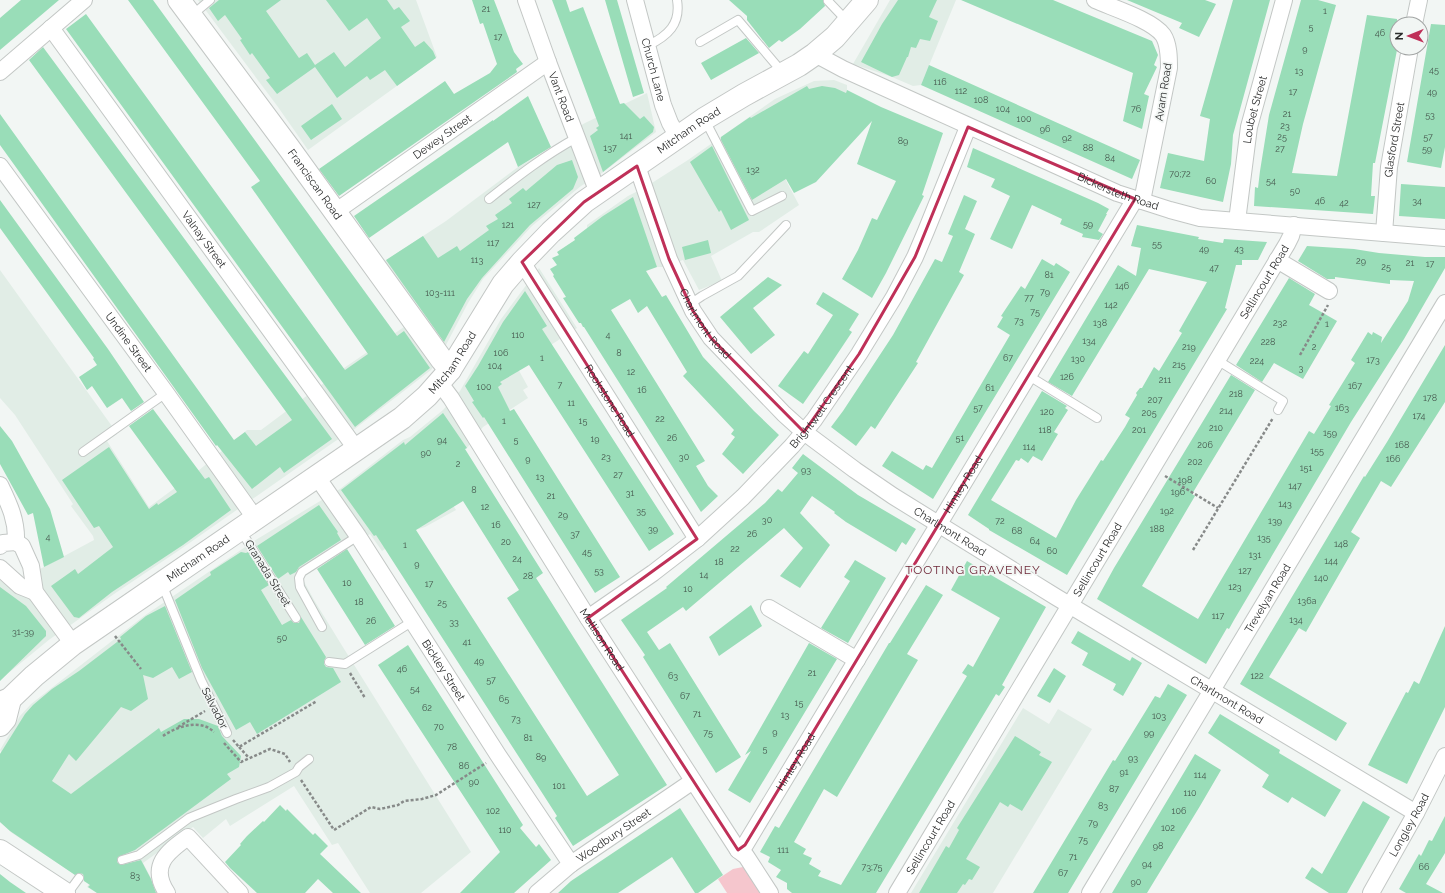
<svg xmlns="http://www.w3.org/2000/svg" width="1445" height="893" viewBox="0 0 1445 893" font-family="Raleway,sans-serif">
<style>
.built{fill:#e1ede6}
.green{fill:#f5c6cd}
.building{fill:#99ddb8;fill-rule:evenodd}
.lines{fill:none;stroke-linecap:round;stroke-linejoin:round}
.lane-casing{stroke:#c3c7c5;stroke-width:10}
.street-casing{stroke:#c3c7c5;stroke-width:18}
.secondary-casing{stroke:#c3c7c5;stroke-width:24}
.primary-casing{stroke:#c3c7c5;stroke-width:24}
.highway-casing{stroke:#c3c7c5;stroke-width:24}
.path{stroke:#878a89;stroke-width:2.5;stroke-dasharray:3 2;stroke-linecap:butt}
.lane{stroke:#fff;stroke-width:8}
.street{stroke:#fff;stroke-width:16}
.secondary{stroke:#fff;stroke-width:22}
.primary{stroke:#fff;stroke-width:22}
.highway{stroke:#fff;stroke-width:22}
.marked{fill:none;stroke:#bf3058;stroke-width:3;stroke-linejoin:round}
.labels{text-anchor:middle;stroke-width:3.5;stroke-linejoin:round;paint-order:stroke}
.number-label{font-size:9px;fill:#46584e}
.street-label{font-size:11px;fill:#2a2b2b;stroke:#f2f6f4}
.neighbourhood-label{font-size:12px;letter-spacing:1px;fill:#6e2838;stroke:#f2f6f4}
</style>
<rect width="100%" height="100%" fill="#f2f6f4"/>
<!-- built -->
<path class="built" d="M198 0H416L437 57 308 150 278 107Z
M890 0H956L921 85 913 86 892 77 853 64Z
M834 80 847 85V90L846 93 772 154 799 205 759 232H753L711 256 722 281 699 290 683 260 663 267H656L587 229V225L628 196 644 188 688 160 775 99 814 81Z
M647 93 656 132 602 173 581 186 532 226 483 279 468 303 446 345 431 370 356 428 334 442 178 551 114 594 72 624 50 639 0 680V580L12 588 40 569 94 540 93 536 71 506 73 504 15 415 0 398V270L114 429 117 434 107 441 149 507 198 471 247 430H261L344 368 423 314 385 261 446 221 518 167 564 141 583 124Z
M539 268 577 328 517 367 528 387 523 390 528 398 483 427 467 448 432 472 456 510 425 527 415 530 382 551 370 534 302 578 314 600 341 644 471 852 421 893H370L338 843 332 845 294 786 230 826 226 819 203 838 193 827 143 863 159 893H97L87 887 89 884 12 833 0 822V754L1 752 0 750 20 716 31 704 144 616 254 541 340 489 403 440 410 437 443 410 460 391 501 319Z
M1023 708 1049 724 1058 709 1092 729 993 893H911Z"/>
<!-- green -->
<path class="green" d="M743 867 760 893H727L718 879 733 869Z"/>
<!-- building -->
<path class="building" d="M21 0H59L0 50V18Z
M128 0H153L397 336 404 331 430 368 355 427 66 29 86 14 345 370 368 354 251 187 260 181Z
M219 0H281L266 11 299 58 307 53 315 65 334 52 345 67 381 38 367 18 349 31 326 0H387L394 10 399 7 410 21 401 27 415 47 424 41 433 51 436 58 397 86 385 70 370 80 367 76 337 98 315 67 277 94 266 80 270 78 252 53 250 55 240 40 242 39 225 15 218 21 209 8Z
M472 0H494L514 52 523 64 516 69 517 72 339 196 319 169 445 81 454 94 490 73 497 64 483 23 480 24Z
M552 0H566L570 12 583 7 620 104 624 103 640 119 644 116 654 127 653 132 603 172 590 136 598 130 596 128 599 126Z
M605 0H617L644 93 633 97Z
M729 0H823L825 6 800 29 782 42 779 40 769 48 747 20V16Z
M898 0H937L929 17 938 21 930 41 920 39 916 48 911 47 908 57H907L899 75 892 77 861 62 882 24Z
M961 0H1053L1152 41 1158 55 1154 65 1157 67 1144 94 1149 96 1142 129 1123 121 1133 73Z
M1127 0H1205L1216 4 1199 37 1179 28 1182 23Z
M1233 0H1270L1233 135 1231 164 1223 202 1160 188 1168 153 1204 161 1210 119 1200 116Z
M1301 0H1318L1336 5 1303 124 1292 173 1337 176 1367 15 1397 19V50L1375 163H1373L1371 196H1375L1373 214 1254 206 1255 187 1258 188 1260 171 1269 115Z
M1431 24 1445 25V147L1441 168 1407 162Z
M746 38 759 53 711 80 701 63Z
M43 47 332 439 284 473 280 467 252 489 217 445 216 446 0 145V114L234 440 245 432 256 446 292 420 29 60Z
M929 65 1140 160 1132 179 921 85Z
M807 86 809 89 822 86 835 88 846 93 847 90 881 107 943 133 922 195 924 196 886 273 872 298 842 279 858 250 872 218 877 220 896 181 857 164 872 121 816 182 794 193 786 179 752 200 721 140V137L750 117 751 118Z
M528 96 551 147 518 167 508 142 369 238 354 216 493 120V121Z
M332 104 342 119 311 140 301 126Z
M712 146 749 220 731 230 721 210 719 212 690 162Z
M973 148 1098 203 1109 209 1106 214H1107L1098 231 1103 234 1099 240 1082 237 1083 234 1060 224 1062 219 1032 205 1012 249 990 239 1010 196 991 187 995 179 967 167Z
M572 160 578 177 573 189 530 225 482 278 467 299 444 342 386 260 423 236 438 258 457 246 460 251 489 230 486 226 498 219 495 215 512 203 509 199 523 188 526 191 557 165Z
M1401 184 1445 187V219L1399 216Z
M964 195 977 201 965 229 975 234 959 272 964 275 916 362 918 363 875 429 871 426 856 446 831 427 843 411 893 335 935 259 942 262 953 236 948 234Z
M633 197 657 267 646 271 662 297 666 295 703 357 754 411 779 435 743 474 722 454 735 437 731 434 734 430 683 376 687 372 647 306 638 313 630 299 611 310 705 461 696 466 708 486 718 496 701 512 584 327H583L581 323H579L563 298 566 297 553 276 554 275 550 269 557 265 552 258 559 255 557 252 575 240 574 238 603 216Z
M0 200 108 349 144 402 131 411 122 398 107 408 92 386 87 390 79 377 97 365 93 359 94 358 0 228Z
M1137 225 1199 237 1198 239 1223 243 1224 239 1267 242 1258 260H1242V265H1236L1225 308 1227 309 1067 575 989 530V529L968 515 1042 391 1067 406 1065 408 1068 410 1054 432 1058 434 1042 461 1033 456 1028 463 1021 458 1019 461 1016 460 991 500 1056 538 1076 500 1101 460 1103 461 1125 427 1130 418 1125 415 1137 395 1136 393 1140 388H1142L1154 367 1159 371 1182 333 1179 331 1207 282 1149 269 1072 396 1048 382 1118 265 1136 276 1141 248 1131 246Z
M708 240 711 253 685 260 682 247Z
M1307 246 1354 249 1379 253 1425 257H1445V268L1404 339 1351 422 1234 620 1229 629 1227 628 1206 664 1097 599 1114 568 1231 375 1255 390 1192 494 1195 496 1142 586 1198 619 1309 431 1314 434 1331 406 1329 405 1355 363 1351 360 1368 332 1372 335 1373 332 1382 337 1381 343 1408 301 1414 281 1390 280V284L1335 277V279H1327L1298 261Z
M1042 259 1054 266 1056 263 1070 272 933 499 882 466 892 451 923 470 926 465 932 468 1010 335 997 327 1003 317 1001 316 1021 286 1025 289Z
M768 277 782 285 753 308 775 335 751 354 720 317Z
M1289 278 1315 294 1309 305 1337 321 1303 379 1274 363 1262 382 1236 365Z
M525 291 547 326 542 329 674 534 649 551 529 365 500 382 502 384 498 387 510 411 514 409 620 577 595 593 484 417 483 418 472 402 474 401 465 386 478 366 503 322Z
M823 292 859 314 849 330 852 332 828 368 803 404 778 386 804 351 808 354 833 315 816 304Z
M1445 345V402L1391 487 1381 481 1351 532 1360 538 1306 632 1299 628 1269 677 1347 723 1336 741 1240 684 1364 476 1365 477 1387 442Z
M153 409 205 479 209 477 231 510 183 545 112 592 79 618 74 617 51 586 75 569 78 574 113 547 99 526 94 528 62 480 109 447 149 509 157 503 158 505 177 492 129 426Z
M443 413 467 448 465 449 543 573 536 578 667 785 573 846 555 818 557 816 376 535 374 536 341 490 404 442 405 445ZM463 501 519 590 507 598 619 775 587 796 416 530Z
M0 426 12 441 50 509 64 557 44 567 33 513 28 515 0 464Z
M803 454 858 495 916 529 906 545 902 542 896 552 846 522 834 513 835 512 812 496 800 513 830 545 800 588 780 576 803 548 784 528 686 611 683 607 647 632 659 650 670 643 741 757 716 773 643 657 645 655 621 620 667 588 666 587 765 503 778 489 782 492 798 473 792 468Z
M319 505 338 532 337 533 341 540 299 567 296 572 290 575 288 572 278 579 257 546Z
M347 549 395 626 365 645 317 569Z
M241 552 246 553 248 552 269 585 261 590 282 625 291 620 294 623H299L301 617 326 657 324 661V664L326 667 333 668 341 682 257 734 250 722 236 730 202 668 175 600 211 575 210 572Z
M855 560 886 578 848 643 821 628 850 581 844 577Z
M967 561 1046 607 1002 685 1005 687 999 696 996 694 876 893H792L787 889V883L776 877 781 870 768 862 770 857 760 852 775 826 779 828 889 643H890L926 585 943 595 907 654 918 660 837 797 824 789 794 842 806 849 803 854 812 858 809 864 821 871 818 876 841 885 967 676 962 673 968 664 973 667 1000 618 951 590Z
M0 587 26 606 46 631V636L0 681Z
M751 605 762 626 719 656 709 637Z
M165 606 192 672 179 679 172 667 153 678 143 675 148 699 131 711 121 707 76 761 69 754 52 781 71 794 159 728 161 732 184 719H199L218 726 222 736 241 756 239 767 227 774 231 779 135 850 118 857 117 862 121 865 141 860 151 879 156 893H97L88 887 90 885 84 881V878L83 874 79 873 75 875 10 831 0 822V754L25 714 33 705 52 689 79 671 121 639 120 637 146 616Z
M1445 626V707L1407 784 1368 765 1406 692 1408 693 1414 681 1419 684Z
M1078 631 1130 661 1132 657 1142 663 1123 696 1113 690 1116 684 1082 665 1088 653 1071 643Z
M809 643 837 659 750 803 728 790 751 751 745 755Z
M408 645 523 825 520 828 536 847 539 844 551 860 514 893H460L500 852 378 665Z
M1054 668 1066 676 1050 703 1037 696Z
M1168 684 1187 695 1068 893H1033L1113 760 1115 761 1155 696 1160 698Z
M1220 714 1280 750 1279 753 1341 790 1325 817 1292 797 1288 803 1262 787 1269 775 1208 733Z
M1015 736 1041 752 1039 755 1052 762 1022 811 1010 804 1008 807 1000 802 966 859 980 867 972 880 969 879 965 885 963 884 957 893H919L946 846 949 848 959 830 957 828Z
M1195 754 1221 770 1200 806 1147 893H1112Z
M1363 801 1390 817 1347 893H1329L1305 878 1312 867 1322 874Z
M280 805 286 811 287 809 313 835 315 833 328 846 320 854 361 893H333L318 879 305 893H257L230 868 225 862 241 845 240 844 247 836 263 821 264 822Z
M680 808 723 875 698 893H695L672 857 618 893H558L571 881Z
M1445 816V853L1426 884 1443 893H1406L1399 889 1419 854 1421 856 1429 840 1432 841Z
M0 874 10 882 26 893H0Z"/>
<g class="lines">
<defs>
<path id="lane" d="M828 1 847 21
M191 16 210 0
M700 42 738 20 783 73
M647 46C668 36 681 24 677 0
M705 120 752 211 782 196
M489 199C518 176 545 155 578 137
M690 304 702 296 738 276 786 225
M1217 360 1283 401 1278 410
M1029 376 1097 418
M83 452 166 393
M241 531 296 618
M162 584 201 680 227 733
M322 627 300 587 299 578 302 572 358 536
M329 662 345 664 413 621
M122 860 139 855 189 818 236 799 269 787 296 772 299 767 309 759
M68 893 79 878"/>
<g id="street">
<path id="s1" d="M526 0 548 62 598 193"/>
<path id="s2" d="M635 0 663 105 670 123 678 137"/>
<path d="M1095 0C1113 8 1152 20 1163 35 1169 44 1169 58 1169 68L1142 201"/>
<path d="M1414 24 1419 0"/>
<path id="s3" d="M51 28 357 450"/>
<path id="s4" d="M815 54 843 69 1117 193 1170 210 1200 218 1237 221 1445 238"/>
<path d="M0 72 84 0"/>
<path id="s5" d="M0 166 166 393 255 518"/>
<path id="s6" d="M637 166 669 259 693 311 711 338 784 414 804 432 855 470 893 496 1056 597 1416 813"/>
<path id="s7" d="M335 212 548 62"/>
<path id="s8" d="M1237 221 1249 127 1284 0"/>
<path id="s9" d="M1384 233 1389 167 1410 48"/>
<path d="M1277 260 1329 291"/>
<path id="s10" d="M522 262 697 539"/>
<path id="s11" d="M439 382 451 398 588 618 738 850 746 856 770 893"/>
<path id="s12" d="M317 477 358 536 498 755 571 864"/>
<path d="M0 485C9 504 17 520 16 542"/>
<path d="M16 542 22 546 31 566 35 592 73 644"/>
<path d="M0 546 3 543 16 542"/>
<path d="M0 568 20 586 35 592"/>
<path d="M769 608 857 660"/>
<path id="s13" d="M588 618 653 573 697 539 743 497 792 446 814 420 859 354 894 297 915 257 926 231 968 127"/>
<path id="s14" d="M738 850 745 845 1135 199"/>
<path d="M167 893C149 866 167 852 188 837L240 893"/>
<path id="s15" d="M537 893 571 864 693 781"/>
<path id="s16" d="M897 893 1287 244 1291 236 1294 225"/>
<path id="s17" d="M1090 893 1445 303"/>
<path id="s18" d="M1371 893 1416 813 1445 756"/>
</g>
<g id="secondary">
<path id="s19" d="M179 0 289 148 442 360 450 370"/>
</g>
<g id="primary">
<path id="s20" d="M0 703 10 699 34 676 73 644 402 418 427 396 450 370 503 284 522 262 551 232 584 202 704 119 744 95 799 65 815 54 835 37 867 0"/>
<path d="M0 725 5 719 10 699"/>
</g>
<path id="highway" d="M0 851 64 893"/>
</defs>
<!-- lane casing -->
<use href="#lane" class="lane-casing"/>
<!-- street casing -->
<use href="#street" class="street-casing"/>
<!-- secondary casing -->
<use href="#secondary" class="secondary-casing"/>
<!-- primary casing -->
<use href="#primary" class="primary-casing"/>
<!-- highway casing -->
<use href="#highway" class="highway-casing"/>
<!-- path -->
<path class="path" d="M1300 355 1328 305
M1165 476 1218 508
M1193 550 1273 418
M115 636 141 669
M350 673 365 698
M178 727 205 711
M163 736C176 727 200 718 214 732
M233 740 239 747 317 701
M224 743 241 762 270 749 285 754 290 762
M239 747 249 758
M301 780 334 830 371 807 380 809 398 805 404 801 422 799 436 795 486 763"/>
<!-- lane -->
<use href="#lane" class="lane"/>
<!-- street -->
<use href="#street" class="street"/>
<!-- secondary -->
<use href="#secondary" class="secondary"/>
<!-- primary -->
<use href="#primary" class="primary"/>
<!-- highway -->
<use href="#highway" class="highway"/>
</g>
<!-- marked area -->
<path class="marked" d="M968 127 1135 199 745 845 738 850 588 618 697 539 522 262 584 202 637 166 669 259 693 311 711 338 804 432 859 354 915 257Z"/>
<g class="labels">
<!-- number labels -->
<g class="number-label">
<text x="486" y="12">21</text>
<text x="1325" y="14">1</text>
<text x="1311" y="30">5</text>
<text x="1380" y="36">46</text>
<text x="498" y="40">17</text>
<text x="1305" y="52">9</text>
<text x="1434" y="73">45</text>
<text x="1299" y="74">13</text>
<text x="940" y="85">116</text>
<text x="961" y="94">112</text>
<text x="1293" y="95">17</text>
<text x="1432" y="95">49</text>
<text x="981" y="103">108</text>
<text x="1003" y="112">104</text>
<text x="1136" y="112">76</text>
<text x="1287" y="117">21</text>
<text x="1430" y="118">53</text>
<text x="1024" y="122">100</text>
<text x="1285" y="129">23</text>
<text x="1045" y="132">96</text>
<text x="626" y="139">141</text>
<text x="1282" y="140">25</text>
<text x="1428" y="140">57</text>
<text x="1067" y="141">92</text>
<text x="903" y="144">89</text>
<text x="610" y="151">137</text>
<text x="1088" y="151">88</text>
<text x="1280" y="152">27</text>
<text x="1427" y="152">59</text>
<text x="1110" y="161">84</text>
<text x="753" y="173">132</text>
<text x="1180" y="177">70;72</text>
<text x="1211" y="184">60</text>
<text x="1271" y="184">54</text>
<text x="1295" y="194">50</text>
<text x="1320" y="204">46</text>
<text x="1417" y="204">34</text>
<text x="1344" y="206">42</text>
<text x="534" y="208">127</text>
<text x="1088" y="227">59</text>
<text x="508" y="228">121</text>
<text x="493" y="246">117</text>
<text x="1157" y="247">55</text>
<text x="1204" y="252">49</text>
<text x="1239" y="252">43</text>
<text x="477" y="263">113</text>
<text x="1361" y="264">29</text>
<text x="1410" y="266">21</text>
<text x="1430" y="267">17</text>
<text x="1386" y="270">25</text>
<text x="1214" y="271">47</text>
<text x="1049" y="278">81</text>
<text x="1122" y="289">146</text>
<text x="1045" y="295">79</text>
<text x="440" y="296">103-111</text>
<text x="1029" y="301">77</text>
<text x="1111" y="308">142</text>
<text x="1035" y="315">75</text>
<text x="1019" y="324">73</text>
<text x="1100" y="326">138</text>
<text x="1280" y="326">232</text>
<text x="1327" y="327">1</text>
<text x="518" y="338">110</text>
<text x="608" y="338">4</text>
<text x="1089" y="344">134</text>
<text x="1268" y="345">228</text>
<text x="1189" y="350">219</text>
<text x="1314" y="350">2</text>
<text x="501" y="356">106</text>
<text x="619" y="356">8</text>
<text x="542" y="361">1</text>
<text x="1008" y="361">67</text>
<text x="1078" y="362">130</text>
<text x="1373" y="363">173</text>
<text x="1257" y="364">224</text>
<text x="1179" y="368">215</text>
<text x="495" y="369">104</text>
<text x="1301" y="371">3</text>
<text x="631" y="375">12</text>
<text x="1067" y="380">126</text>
<text x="1165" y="383">211</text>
<text x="560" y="388">7</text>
<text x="1355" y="389">167</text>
<text x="484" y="390">100</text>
<text x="990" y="391">61</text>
<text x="642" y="393">16</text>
<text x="1236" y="397">218</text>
<text x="1430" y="401">178</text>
<text x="1155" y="403">207</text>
<text x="571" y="406">11</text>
<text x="978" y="411">57</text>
<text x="1342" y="411">163</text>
<text x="1226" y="414">214</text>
<text x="1047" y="415">120</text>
<text x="1149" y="416">205</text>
<text x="1419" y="419">174</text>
<text x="660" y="422">22</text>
<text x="504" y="424">1</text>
<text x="583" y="424">15</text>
<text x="1216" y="431">210</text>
<text x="1045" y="433">118</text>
<text x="1139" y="433">201</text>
<text x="1330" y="436">159</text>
<text x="672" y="441">26</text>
<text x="960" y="441">51</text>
<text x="595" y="442">19</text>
<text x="442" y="443">94</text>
<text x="516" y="443">5</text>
<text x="1205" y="448">206</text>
<text x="1402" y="448">168</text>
<text x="1029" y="450">114</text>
<text x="1317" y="454">155</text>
<text x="426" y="456">90</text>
<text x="606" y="460">23</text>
<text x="684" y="460">30</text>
<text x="528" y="462">9</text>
<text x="1393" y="462">166</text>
<text x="1195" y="465">202</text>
<text x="458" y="467">2</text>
<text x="1306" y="471">151</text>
<text x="806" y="473">93</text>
<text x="618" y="478">27</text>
<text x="540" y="480">13</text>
<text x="1185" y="483">198</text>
<text x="1295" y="489">147</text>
<text x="474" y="493">8</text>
<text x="1178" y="495">196</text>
<text x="630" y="496">31</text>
<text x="551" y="499">21</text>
<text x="1285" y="507">143</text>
<text x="485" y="510">12</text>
<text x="641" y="514">35</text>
<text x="1167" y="514">192</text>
<text x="563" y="518">29</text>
<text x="767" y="523">30</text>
<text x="1000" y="524">72</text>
<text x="1275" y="524">139</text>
<text x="496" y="528">16</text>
<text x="653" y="532">39</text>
<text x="1157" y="532">188</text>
<text x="1017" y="534">68</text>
<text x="575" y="537">37</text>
<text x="752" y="537">26</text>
<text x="48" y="540">4</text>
<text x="1264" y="541">135</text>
<text x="1035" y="544">64</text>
<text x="506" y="545">20</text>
<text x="1341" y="547">148</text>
<text x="405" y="548">1</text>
<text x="735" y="552">22</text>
<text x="1052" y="554">60</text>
<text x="587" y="555">45</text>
<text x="1255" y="558">131</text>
<text x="517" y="562">24</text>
<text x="1331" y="564">144</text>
<text x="719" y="565">18</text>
<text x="417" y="567">9</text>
<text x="599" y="574">53</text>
<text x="1245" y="574">127</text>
<text x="704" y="578">14</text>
<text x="528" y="579">28</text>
<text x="1321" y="581">140</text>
<text x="347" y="586">10</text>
<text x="429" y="587">17</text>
<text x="1235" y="590">123</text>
<text x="688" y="592">10</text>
<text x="1307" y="604">136a</text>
<text x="359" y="605">18</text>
<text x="442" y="606">25</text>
<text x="1218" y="619">117</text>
<text x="1296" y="623">134</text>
<text x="371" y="624">26</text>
<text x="454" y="625">33</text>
<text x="23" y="635">31-39</text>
<text x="282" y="641">50</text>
<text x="467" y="645">41</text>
<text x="479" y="664">49</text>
<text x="402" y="672">46</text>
<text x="812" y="676">21</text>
<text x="673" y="679">63</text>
<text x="1257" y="679">122</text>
<text x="491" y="683">57</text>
<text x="415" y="692">54</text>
<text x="685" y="699">67</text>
<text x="504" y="702">65</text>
<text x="799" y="706">15</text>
<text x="427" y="711">62</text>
<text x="697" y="717">71</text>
<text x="785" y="718">13</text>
<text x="1159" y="719">103</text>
<text x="516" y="722">73</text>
<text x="439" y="730">70</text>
<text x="775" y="735">9</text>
<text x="708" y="736">75</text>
<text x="1149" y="736">99</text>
<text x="528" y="741">81</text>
<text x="452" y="750">78</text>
<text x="765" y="752">5</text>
<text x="541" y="760">89</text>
<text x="1133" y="761">93</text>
<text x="464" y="769">86</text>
<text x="1124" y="775">91</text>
<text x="1200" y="778">114</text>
<text x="474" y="785">90</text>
<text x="559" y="789">101</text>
<text x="1114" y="792">87</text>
<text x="1190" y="796">110</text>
<text x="1103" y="809">83</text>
<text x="493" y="814">102</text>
<text x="1179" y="814">106</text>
<text x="1093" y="826">79</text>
<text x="1168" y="831">102</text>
<text x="505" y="833">110</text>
<text x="1083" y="843">75</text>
<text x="1158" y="849">98</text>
<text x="783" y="853">111</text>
<text x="1073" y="860">71</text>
<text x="1147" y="867">94</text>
<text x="872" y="870">73;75</text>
<text x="1424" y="870">66</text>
<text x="1063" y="876">67</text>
<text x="135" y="879">83</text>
<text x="1136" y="885">90</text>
</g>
<!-- street labels -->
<g class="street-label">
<text dy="4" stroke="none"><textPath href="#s2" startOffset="72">Church Lane</textPath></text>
<text transform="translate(1163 92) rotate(-81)" y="4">Avarn Road</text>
<text dy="4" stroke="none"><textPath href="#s1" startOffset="103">Vant Road</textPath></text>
<text dy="4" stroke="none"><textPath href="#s8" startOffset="113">Loubet Street</textPath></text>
<text dy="4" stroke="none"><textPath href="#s20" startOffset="905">Mitcham Road</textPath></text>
<text dy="4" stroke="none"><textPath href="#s7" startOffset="131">Dewey Street</textPath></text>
<text dy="4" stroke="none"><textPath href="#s9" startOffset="94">Glasford Street</textPath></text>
<text dy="4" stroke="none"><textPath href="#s19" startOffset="229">Franciscan Road</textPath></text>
<text dy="4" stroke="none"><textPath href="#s4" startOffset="333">Bickersteth Road</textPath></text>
<text dy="4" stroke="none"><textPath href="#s3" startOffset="261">Valnay Street</textPath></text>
<text dy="4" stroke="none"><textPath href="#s16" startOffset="713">Sellincourt Road</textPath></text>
<text dy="4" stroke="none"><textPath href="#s6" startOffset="173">Charlmont Road</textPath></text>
<text dy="4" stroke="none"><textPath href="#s5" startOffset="218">Undine Street</textPath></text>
<text dy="4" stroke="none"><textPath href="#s20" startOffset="569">Mitcham Road</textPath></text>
<text dy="4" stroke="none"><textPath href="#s10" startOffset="164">Rookstone Road</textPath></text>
<text dy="4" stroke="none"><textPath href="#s13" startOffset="317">Brightwell Crescent</textPath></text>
<text dy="4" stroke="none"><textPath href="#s14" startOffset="430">Himley Road</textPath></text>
<text dy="4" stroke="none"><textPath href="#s6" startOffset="497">Charlmont Road</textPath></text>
<text dy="4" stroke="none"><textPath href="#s20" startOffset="246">Mitcham Road</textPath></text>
<text dy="4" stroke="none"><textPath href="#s16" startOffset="389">Sellincourt Road</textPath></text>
<text transform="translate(268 573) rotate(58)" y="4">Granada Street</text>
<text dy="4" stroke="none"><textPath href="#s17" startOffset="344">Trevelyan Road</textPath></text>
<text dy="4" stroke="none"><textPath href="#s11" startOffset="305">Mellison Road</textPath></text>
<text dy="4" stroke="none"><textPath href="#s12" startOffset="231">Bickley Street</textPath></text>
<text dy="4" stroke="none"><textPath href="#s6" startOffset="821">Charlmont Road</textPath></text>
<text transform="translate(215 708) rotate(63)" y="4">Salvador</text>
<text dy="4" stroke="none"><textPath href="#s14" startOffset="106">Himley Road</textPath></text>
<text dy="4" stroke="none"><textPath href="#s18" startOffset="78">Longley Road</textPath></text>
<text dy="4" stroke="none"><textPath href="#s15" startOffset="96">Woodbury Street</textPath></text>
<text dy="4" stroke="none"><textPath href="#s16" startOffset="65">Sellincourt Road</textPath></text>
</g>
<!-- neighbourhood labels -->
<g class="neighbourhood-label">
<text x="973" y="574">TOOTING GRAVENEY</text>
</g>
</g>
<!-- north arrow -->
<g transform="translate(1409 36) rotate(269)"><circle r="19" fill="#f2f6f4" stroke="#a2a5a4"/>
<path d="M0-3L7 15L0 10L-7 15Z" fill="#bf3058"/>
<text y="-6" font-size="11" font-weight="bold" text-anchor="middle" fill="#2a2b2b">N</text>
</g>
</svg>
